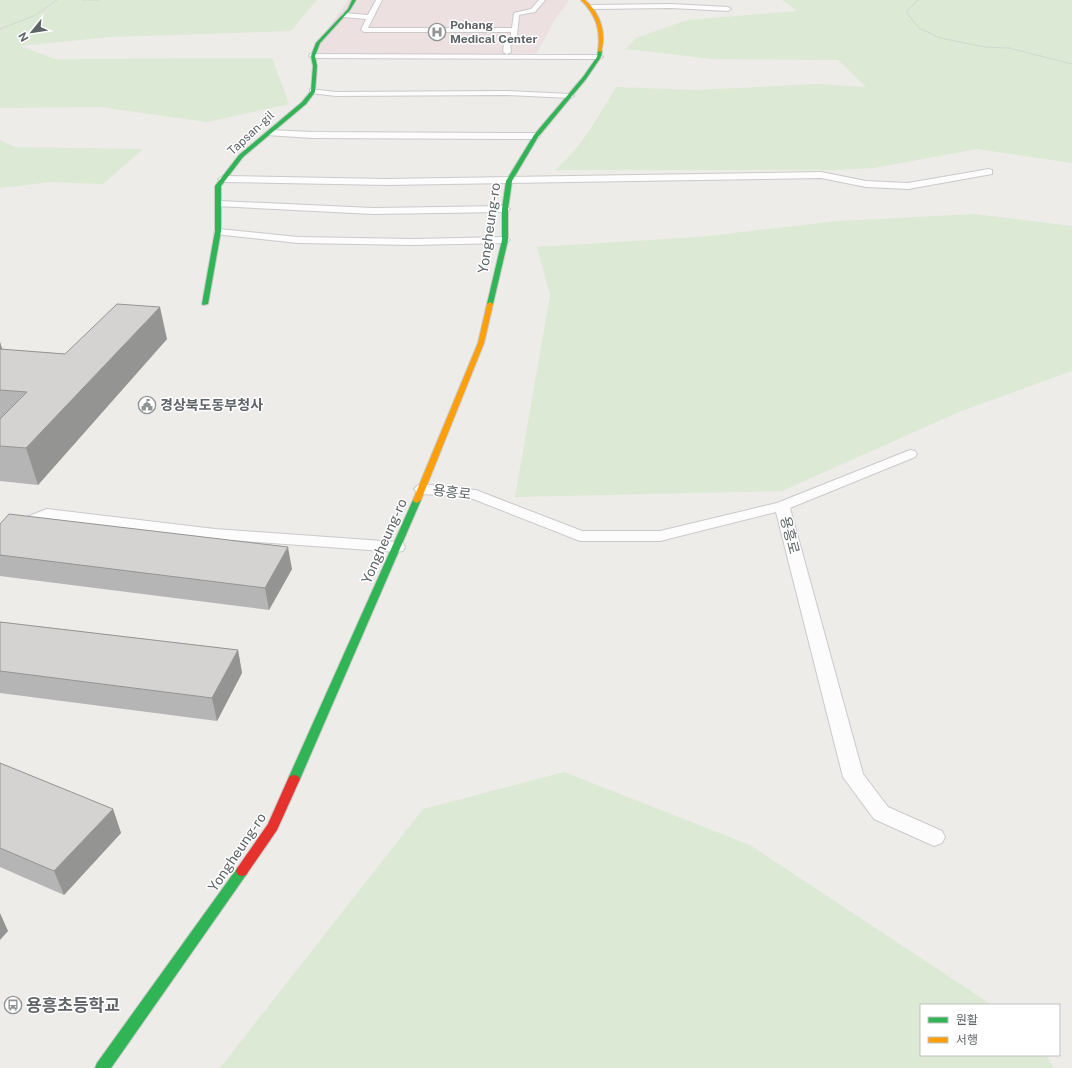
<svg xmlns="http://www.w3.org/2000/svg" width="1072" height="1068" viewBox="0 0 1072 1068" font-family="'Public Sans','Noto Sans KR',sans-serif">
<style>
.medical{fill:#ece0e0}
.green{fill:#dbe9d5}
.lines{fill:none;stroke-linecap:round;stroke-linejoin:round}
.lane-casing{stroke:#cacaca;stroke-width:2}
.fast-casing{stroke:#c8c9c8;stroke-width:2}
.slow-casing{stroke:#c8c9c8;stroke-width:2}
.jam-casing{stroke:#c8c9c8;stroke-width:2}
.path{stroke:#c8cdca;stroke-width:1;stroke-dasharray:1.5 1;stroke-linecap:butt}
.lane{fill:#fcfcfc;fill-rule:evenodd}
.fast{fill:#30b455;fill-rule:evenodd}
.slow{fill:#ff9f0a;fill-rule:evenodd}
.jam{fill:#e5322d;fill-rule:evenodd}
.wall{fill:#b6b5b5}
.shaded-wall{fill:#949493}
.building{fill:#d4d3d2;stroke:#949493}
.labels{text-anchor:middle;stroke-width:3;stroke-linejoin:round;paint-order:stroke}
.far-poi-label{font-size:12px;font-weight:bold;fill:#5e6467;stroke:#fff;text-anchor:start}
.far-street-label{font-size:12px;fill:#5e6467;stroke:#fff}
.street-label{font-size:14px;fill:#5e6467;stroke:#fff}
.poi-label{font-size:14px;font-weight:bold;fill:#5e6467;stroke:#fff;text-anchor:start}
.near-poi-label{font-size:17px;font-weight:bold;fill:#5e6467;stroke:#fff;text-anchor:start}
</style>
<rect width="100%" height="100%" fill="#eeece9"/>
<!-- medical -->
<path class="medical" d="M348 0H569L554 21 536 55 310 54Z"/>
<!-- green -->
<path class="green" d="M0 0H317L291 31 110 37 20 46 55 59 272 58 289 104 207 122 100 107 0 108Z
M782 0H1072V163L977 149 874 168 837 170H555C581 149 599 115 616 87L696 90 817 84 866 87 838 60 712 59 626 49 636 38 687 20 797 11Z
M0 140 15 147 143 149 103 184 51 182 0 188Z
M975 214 1072 226V371L959 412 782 491 515 497 550 295 537 247 698 237 838 221Z
M564 772 750 845 992 1005H921V1055H1046L1054 1068H220L423 809Z"/>
<g class="lines">
<defs>
<path id="lane" d="M376 0H382L368 28H512L514 13 531 9 539 0H545L535 12 519 15 517 36 510 43 511 52 507 54 503 52 504 43 511 35V32H364L361 30 366 19 344 17 341 15 344 13 368 15Z
M671 4 728 7 731 9 728 11 671 8 592 9 589 7 592 5Z
M310 54 599 55 603 57 599 59 313 58 309 56Z
M310 89 336 92 506 91 570 94 574 96 570 98 506 95 336 96 310 93Z
M270 130 312 132 536 133 540 136 536 139 312 138 267 135 266 133Z
M989 169 992 170V174L908 189 866 187 821 178 387 185 223 182 218 179 223 176 387 179 821 172 866 181 908 183Z
M220 201 373 208 505 206 510 209 505 212 373 214 217 206 215 204Z
M219 229 298 237 413 239 505 237 510 240 505 243 413 245 298 243 215 234 214 232 215 230Z
M910 450 915 451 917 454 915 457 790 508 863 774 888 807 942 831 945 837 942 843 934 846 874 819 843 777 776 512 660 541H580L468 497 422 494 417 492 414 489 417 486 422 484 476 490 582 531H660L777 503Z
M47 509 215 529 397 542 403 543 405 547 403 551 397 552 215 539 49 519 23 529H11L9 526 11 523Z"/>
<path id="fast" d="M352 0H356L350 10 320 43 315 56 317 66 315 92 306 104 243 157 221 186V231L208 304 203 305 202 304 215 231V186L239 155 302 102 311 91 313 66 311 56 316 43 348 9Z
M600 50 602 51 601 57 586 79 538 137 512 181 508 209V240L493 304 488 305 487 304 502 240V209L506 181 534 135 583 77 597 57 598 51Z
M417 497 421 500 300 779 298 782 294 783 290 782 288 779 413 500Z
M242 866 246 867 248 871 246 875 111 1068H95L97 1063 238 867Z"/>
<path id="slow" d="M581 0H585C600 13 607 33 601 52L598 51C601 30 596 15 581 0Z
M490 302 493 304 484 343 421 500 417 503 414 502 413 500 478 343 487 304Z"/>
<path id="jam" d="M294 775 298 776 300 779 277 830 246 875 242 876 238 875 236 871 238 867 268 824 288 779 290 776Z"/>
</defs>
<!-- lane casing -->
<use href="#lane" class="lane-casing"/>
<!-- fast casing -->
<use href="#fast" class="fast-casing"/>
<!-- slow casing -->
<use href="#slow" class="slow-casing"/>
<!-- jam casing -->
<use href="#jam" class="jam-casing"/>
<!-- path -->
<path class="path" d="M83 0H100
M918 0 906 12 919 28 940 38 985 47 1009 48 1072 64
M0 29 36 15 57 0"/>
<!-- lane -->
<use href="#lane" class="lane"/>
<!-- fast -->
<use href="#fast" class="fast"/>
<!-- slow -->
<use href="#slow" class="slow"/>
<!-- jam -->
<use href="#jam" class="jam"/>
</g>
<!-- wall -->
<path class="wall" d="M167 339 38 485 0 481V342L2 349 65 354Z
M0 524 292 569 269 610 0 576Z
M0 622 238 650 242 673 217 721 0 693Z
M0 763 113 809 121 833 64 895 0 867Z"/>
<!-- shaded-wall -->
<path class="shaded-wall" d="M160 307 167 339 38 485 26 448Z
M0 342 7 364 0 370Z
M288 547 292 569 269 610 265 588Z
M238 650 242 673 217 721 212 698Z
M113 809 121 833 64 895 54 871Z
M0 913 8 931 0 940Z"/>
<!-- building -->
<path class="building" d="M117 304 160 307 26 448 0 446V419L27 392 0 390V349L65 354Z
M9 514 288 547 265 588 0 555V524Z
M0 622 238 650 212 698 0 671Z
M0 763 113 809 54 871 0 848Z"/>
<!-- icons -->
<defs>
<symbol id="hospital-ring" viewBox="-11 -11 22 22"><circle r="9.5" fill="#fff" stroke="#909494" stroke-width="1.5"/><path d="M-5-5h3v3.5h4V-5h3V5h-3V1.5h-4V5h-3Z" fill="#909494"/></symbol>
<symbol id="civic-ring" viewBox="-11 -11 22 22"><circle r="9.5" fill="#fff" stroke="#909494" stroke-width="1.5"/><path d="M-.6-6.5H3V-4.5H.6V-3L4-1V1h2V6H-6V1h2V-1L-.6-3ZM-1.2 2.5V6h2.4V2.5Z" fill="#909494"/></symbol>
<symbol id="bus-ring" viewBox="-11 -11 22 22"><circle r="9.5" fill="#fff" stroke="#909494" stroke-width="1.5"/><path d="M-5-6H5V4H4V6H2V4H-2V6H-4V4H-5ZM-3.5-4V0h7V-4ZM-3.5 1.2v1.5H-2V1.2ZM2 1.2v1.5H3.5V1.2Z" fill="#909494"/></symbol>
</defs>
<g fill-rule="evenodd">
<use href="#hospital-ring" x="427" y="22" width="20" height="20"/>
<use href="#civic-ring" x="137" y="395" width="20" height="20"/>
<use href="#bus-ring" x="3" y="995" width="20" height="20"/>
</g>
<g class="labels">
<!-- far-poi labels -->
<g class="far-poi-label">
<text x="450" y="29">Pohang<tspan x="450" dy="14">Medical Center</tspan></text>
</g>
<!-- far-street labels -->
<g class="far-street-label">
<text transform="translate(251 133) rotate(-43)" y="4">Tapsan-gil</text>
</g>
<!-- street labels -->
<g class="street-label">
<text transform="translate(489 228) rotate(-82)" y="5">Yongheung-ro</text>
<text transform="translate(452 492) rotate(7)" y="5">용흥로</text>
<text transform="translate(790 535) rotate(75)" y="5">용흥로</text>
<text transform="translate(384 541) rotate(-66)" y="5">Yongheung-ro</text>
<text transform="translate(237 852) rotate(-56)" y="5">Yongheung-ro</text>
</g>
<!-- poi labels -->
<g class="poi-label">
<text x="160" y="410">경상북도동부청사</text>
</g>
<!-- near-poi labels -->
<g class="near-poi-label">
<text x="26" y="1011">용흥초등학교</text>
</g>
</g>
<!-- legend -->
<rect x="920" y="1004" width="140" height="52" fill="#ffffff" stroke="#bfc1c2"/>
<rect x="928" y="1017" width="20" height="6" fill="#30b455" stroke="#bfc1c2"/>
<text x="956" y="1024" font-size="12" fill="#5e6467">원활</text>
<rect x="928" y="1037" width="20" height="6" fill="#ff9f0a" stroke="#bfc1c2"/>
<text x="956" y="1044" font-size="12" fill="#5e6467">서행</text>
<!-- north arrow -->
<g transform="translate(32 32) rotate(240)" stroke="#ffffff" stroke-width="3" paint-order="stroke">
<path d="M0-3L7 15L0 10L-7 15Z" fill="#5e6467"/>
<text y="-6" font-size="11" font-weight="bold" text-anchor="middle" fill="#5e6467">N</text>
</g>
</svg>
